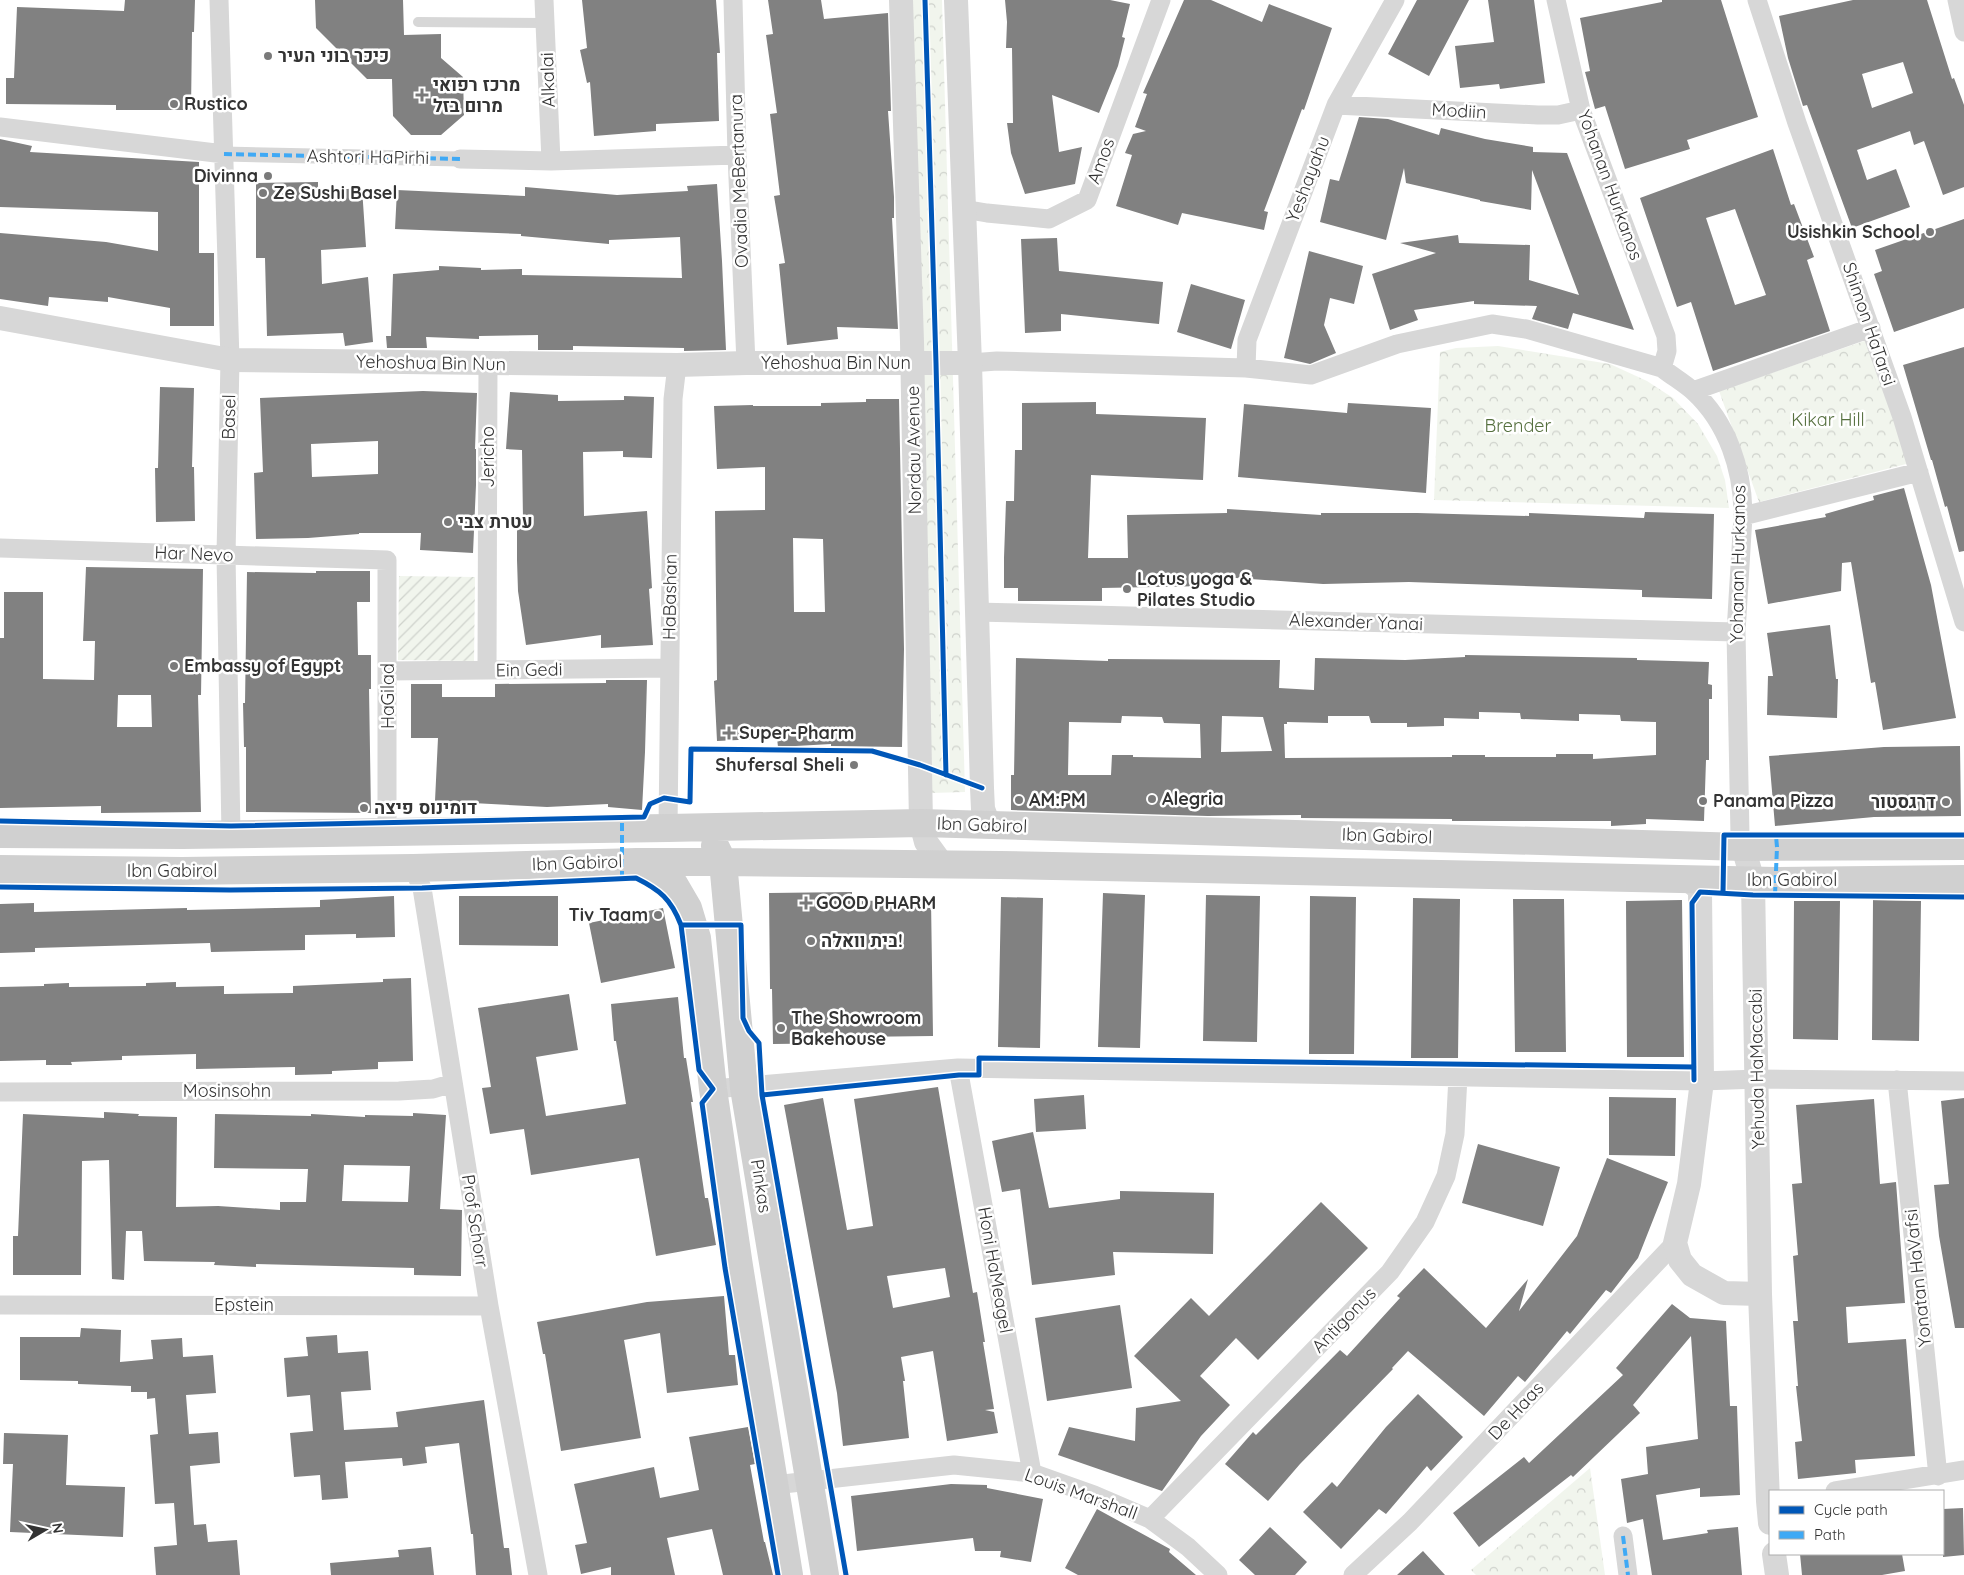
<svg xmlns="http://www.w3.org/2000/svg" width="1964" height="1575" viewBox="0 0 1964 1575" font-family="Quicksand,Heebo,sans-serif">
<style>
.park{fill:url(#park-crowns)}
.garden{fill:url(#garden-furrows)}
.building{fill:#818181;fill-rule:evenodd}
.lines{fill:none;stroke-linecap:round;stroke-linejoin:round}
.service{stroke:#d7d7d7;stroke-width:10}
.pedestrian{stroke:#d7d7d7;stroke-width:15}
.minor{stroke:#d7d7d7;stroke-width:19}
.tertiary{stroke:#d7d7d7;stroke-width:24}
.secondary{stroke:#d0d0d0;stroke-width:28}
.quiet{stroke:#3fa9f5;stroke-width:4;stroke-dasharray:8 4;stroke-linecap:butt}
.cycleway-casing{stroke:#fff;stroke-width:8}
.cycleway{stroke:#0057b8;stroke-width:5}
.poi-dot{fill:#7a7a7a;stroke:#fff;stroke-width:2}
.labels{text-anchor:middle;stroke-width:5;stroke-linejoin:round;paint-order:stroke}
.poi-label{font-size:18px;font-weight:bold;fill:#333;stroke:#fff;text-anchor:start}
.street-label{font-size:18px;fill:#333;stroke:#fff}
.park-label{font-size:18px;fill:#56703f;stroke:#fff}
</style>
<defs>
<pattern id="park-crowns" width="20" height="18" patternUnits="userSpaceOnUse" patternTransform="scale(1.25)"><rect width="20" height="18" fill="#f1f5ed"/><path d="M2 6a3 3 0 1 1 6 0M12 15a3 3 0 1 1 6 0" fill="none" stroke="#cfd2cc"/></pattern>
<pattern id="garden-furrows" width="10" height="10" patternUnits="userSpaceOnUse" patternTransform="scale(1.25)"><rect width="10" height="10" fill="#f1f5ed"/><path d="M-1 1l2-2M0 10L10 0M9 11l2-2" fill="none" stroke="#cfd2cc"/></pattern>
</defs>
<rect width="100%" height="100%" fill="#fff"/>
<!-- park -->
<path class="park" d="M910 0H942L965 792 931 793Z
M1867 340 1910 463 1759 502 1719 391Z
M1498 346 1610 364 1647 381 1673 398 1698 424 1717 456 1725 480 1729 508 1434 500 1440 352 1456 348Z
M1590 1468 1605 1575H1476L1471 1570Z"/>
<!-- garden -->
<path class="garden" d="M399 576 475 577 474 661 398 660Z"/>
<!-- building -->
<path class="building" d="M125 0H195L194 32H192L191 110H116V105L6 104V78H14L17 7 124 11Z
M315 0H403L404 35 441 34V58L463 77 464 115 441 135H411L393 116 392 79H367L316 28Z
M582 0H716L720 53H717L719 121 656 124V131L594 136 590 82 587 83 580 50 587 48Z
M768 0H821L824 19 888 13 891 111H888L894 197V218H892L898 329 837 327 838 339 787 345 779 264 785 263 774 196 780 195 770 114 777 113 766 35 773 34Z
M1005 0H1110L1130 4 1122 37 1125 38 1118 66 1099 113 1052 95 1059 152 1082 147 1075 184 1025 194 1011 153 1007 123H1013L1012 48H1006L1007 22Z
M1184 0H1211L1262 22 1269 4 1332 28 1304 110 1302 109 1264 211 1268 212 1264 230 1182 213 1178 225 1116 206 1132 155 1125 153 1133 134 1146 131 1135 127 1147 94 1143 93Z
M1417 0H1469L1429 76 1388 54Z
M1488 0H1534L1545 83 1500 89 1499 84 1460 88 1455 46 1494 42Z
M1662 0H1721L1758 117 1687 140 1690 149 1625 169 1605 106 1595 109 1585 72 1590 71 1580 18 1662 2Z
M1853 0H1927L1952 79 1954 78 1964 105V187L1943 195 1924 141 1914 145 1910 131 1857 150 1867 180 1896 169 1910 207 1852 228 1807 105 1803 106 1788 58 1779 16ZM1903 62 1913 93 1872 108 1862 74Z
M1359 117 1388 119 1439 135 1441 128 1485 139 1533 147V152L1567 153 1634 330 1573 313 1568 329 1532 319 1537 306 1474 304V301L1414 310 1418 320 1390 330 1372 274 1436 253 1400 243 1458 235 1459 243 1530 245 1529 280 1579 295 1532 170 1531 210 1480 201V200L1406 183 1404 168 1386 240 1320 222 1330 179 1339 181Z
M0 139 32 146 30 152 199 162V253H214V326H170V308L108 297V302L49 297 48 306 0 299V233L106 242 158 251V212L0 207Z
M1773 149 1791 205 1794 204 1814 257 1807 260 1830 331 1713 371 1691 302 1677 307 1640 198ZM1735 209 1766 295 1735 305 1706 218Z
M318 182V191L362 188 366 247 321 250 322 284 368 277 373 342 345 346 343 333 267 336 265 258H256V183Z
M717 184 722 261 726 350 684 351V348L573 346V350H538V335L479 336V339L426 337 427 348H387L386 336H391L393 274 439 270V266L481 268V270L522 269V275L682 278 680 237 609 240V244L521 236V234L395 229 397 190 525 196V187L617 195 688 191 687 186Z
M1964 219V308L1894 332 1874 274 1882 271 1875 250Z
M1057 238 1059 271 1163 282 1159 324 1061 314V331L1025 333 1021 239Z
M1309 251 1363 266 1354 304 1330 298 1324 325 1336 353 1310 364 1284 358Z
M1191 284 1245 300 1231 349 1177 332Z
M1964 347V551L1959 552 1947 506 1945 507 1932 460H1931L1903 365Z
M160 387 194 388 192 467H194L195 521 156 522 155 468H158Z
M423 391 477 393 475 449H476V485L473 553 420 550 421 533H359V534L308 538 256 539 254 473 263 472 260 398ZM378 441V474L312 477 311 444Z
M510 392 558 395V401L624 400V396L654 397 652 458 623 457V451L583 452 584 516 647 511 652 588 649 589 653 645 601 648V635L526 645 518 591 517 560V520H523L522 450 506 449Z
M866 399H899L904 649 902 747 831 746V744L778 747 777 738 717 741 714 681 717 680 715 511 765 510V467L717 469 714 406 753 405V406H821V403L866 402ZM793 538 823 539 825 612H794Z
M1096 402V414L1206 418 1203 480 1091 475 1088 558H1128L1127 515 1227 513V509L1321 515V513H1417L1529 516V513L1644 518 1645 512 1714 514 1712 599 1642 597V590L1409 582 1323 584 1207 576V586L1102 588V601H1018V588H1004V558L1006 501H1014L1015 450H1022V403Z
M1348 403 1431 408 1426 493 1238 477 1244 404 1347 413Z
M1904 488 1931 585 1956 718 1883 730 1875 682 1871 683 1851 562 1842 563 1841 591 1768 604 1755 530 1826 517 1825 514 1874 500 1873 496Z
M86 567 203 569 201 695H198L201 812 101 813V806L0 808V638H4V592H43V679L94 680 95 641H83ZM118 695H151L152 727H117Z
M316 571H370V602H357L358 655H371V689H369L371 813 246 812V747H244L243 703H245L247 572 316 573Z
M1830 625 1836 679H1838L1837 718 1767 715 1768 676H1773L1767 633Z
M1465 655 1637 658V660L1709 662 1708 684 1712 685V699H1709V760H1706L1704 821 1646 819V824L1611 826V821H1452V819L1301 818V815L1208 816 1011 810V775H1014L1016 658 1108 661V659L1280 660 1279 688 1314 690 1315 658 1405 660 1465 657ZM1479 712 1520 713 1521 719 1579 721V714L1620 715 1621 721 1656 722V755L1593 759V754H1556V757H1485V755H1452V757L1285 758 1284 724H1287V722L1328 723V716H1369L1371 723H1407V727L1444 726V718L1479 719ZM1122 716 1162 717 1164 723 1200 724 1201 758 1133 757V755H1112L1111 775H1068L1069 722 1121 723ZM1222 716 1263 717 1272 751 1221 752Z
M606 680H647L645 752 642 810 608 807V804L547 807 435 801 438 738H411V684H442V697H495V684L606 683Z
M1960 746 1961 816 1874 817 1775 826 1769 756 1884 747Z
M852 892V901L931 900 933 1036 853 1037V1043L773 1044 772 989H770L769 893Z
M1103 893 1145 895 1140 1048 1098 1047Z
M1206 895 1260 896 1257 1042 1203 1041Z
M394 896 395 937 356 938V934L305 935V950L211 952 210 943 35 948V952L0 953V904L34 903V912L187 908V910L320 907V900Z
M459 896H558V946L459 945Z
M1310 896 1356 897 1354 1054H1309Z
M1001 897 1043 898 1040 1048 998 1047Z
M1413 898 1460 899 1458 1058H1411Z
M1513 899H1564L1566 1052H1515Z
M1682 900 1684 1057H1627L1626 901Z
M1873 900 1921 901 1919 1041 1872 1040Z
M1794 901H1840L1838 1040 1793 1039Z
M663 908 675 968 601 983 589 923Z
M411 978 413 1061 378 1062V1069L332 1071V1074L295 1075V1067L196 1069V1054L122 1056V1060L71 1062 72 1065H46V1060L0 1061V987L44 986V984L69 983V987L146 986V983L176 982V987L224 986V994L293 993V986L383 982V979Z
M569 994 578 1050 536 1057 546 1116 626 1104 616 1041H614L611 1004 678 997 684 1058H686L693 1102H691L705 1198H708L716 1245 656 1256 639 1158 531 1175 524 1129 490 1134 482 1088 491 1087 478 1008Z
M938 1087 973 1293 977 1292 985 1342H983L994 1409 985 1410 994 1412 998 1433 947 1441 933 1351 901 1357 905 1381H903L909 1438 843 1446 837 1393 784 1105 823 1098 847 1230 873 1226 854 1099ZM945 1268 950 1297 893 1308 887 1276Z
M1084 1095 1086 1129 1036 1132 1034 1099Z
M1609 1097 1676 1098 1675 1156 1609 1155Z
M1964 1098V1328H1955L1939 1236 1934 1185 1949 1184 1941 1101Z
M1874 1099 1880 1184 1896 1182 1905 1303 1846 1307 1848 1343 1906 1339 1915 1456 1855 1460 1856 1473 1798 1479 1795 1442 1802 1441 1796 1386H1798L1793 1321H1798L1793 1256 1798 1255 1792 1184 1802 1183 1796 1105Z
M104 1112 139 1114 138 1116 177 1117 176 1207 218 1206 280 1210V1202H306L308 1169 214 1168 215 1114 311 1116V1114L365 1117V1115L413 1116V1113L446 1115 440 1209 462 1210 461 1276 414 1275V1268L256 1264V1267L214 1265 215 1262 144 1261 142 1231H126L124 1280 112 1279 109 1160 82 1161 81 1275H13V1236H18L23 1114 104 1118ZM344 1165 410 1166 408 1202 342 1201Z
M1033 1132 1049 1208 1120 1199V1191L1214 1193 1213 1254 1113 1252 1115 1275 1032 1285 1020 1189 1002 1192 992 1141Z
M1478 1144 1560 1167 1543 1226 1462 1203Z
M1607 1158 1668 1182 1638 1258 1611 1293 1606 1290 1570 1334 1567 1331 1525 1382 1518 1376 1484 1416 1408 1351 1392 1368 1393 1369 1300 1464 1268 1501 1225 1464 1253 1432 1256 1435 1340 1350 1347 1356 1400 1298 1397 1296 1424 1268 1486 1328 1528 1279 1519 1311 1577 1236Z
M1321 1202 1368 1248 1258 1360 1236 1338 1200 1376 1230 1405 1201 1436 1162 1491 1058 1455 1069 1427 1135 1441 1136 1408 1181 1401 1134 1356 1191 1298 1209 1316Z
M724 1296 729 1355H735L738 1385 667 1393 660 1333 624 1340 641 1438 561 1451 545 1354H543L537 1322 647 1302Z
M1672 1304 1690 1318 1726 1321 1730 1406H1737L1740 1495 1700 1497V1488L1656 1495 1663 1540 1708 1533 1707 1530 1738 1527 1742 1575H1652L1643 1519 1627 1523 1621 1479 1648 1474 1646 1447 1698 1439 1691 1336 1633 1405 1640 1413 1573 1477 1571 1475 1479 1547 1453 1513 1524 1457 1529 1463 1623 1375 1616 1368Z
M1120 1305 1132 1388 1047 1401 1035 1318Z
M81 1328 121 1330 120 1362 153 1359 151 1340 182 1338 183 1357 213 1355 216 1393 186 1395 189 1434 218 1432 220 1463 190 1466 194 1525 206 1524 208 1542 237 1540 240 1575H156L154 1547 177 1545 174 1503 155 1504 150 1435 158 1434 155 1398 147 1399V1392H131V1386L78 1384V1381L20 1380V1337H80Z
M337 1335 338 1353 368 1351 371 1390 341 1392 344 1430 398 1427 396 1412 484 1400 504 1548H509L512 1575H476L473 1534H471L459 1443 425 1447 427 1463 403 1466 402 1458 345 1462 348 1498 322 1500 320 1475 294 1477 290 1433 313 1431 310 1395 287 1397 284 1358 308 1356 306 1337Z
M1418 1394 1463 1437 1431 1471 1427 1466 1386 1514 1379 1509 1341 1549 1303 1512 1332 1482 1337 1487 1386 1427Z
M748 1427 755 1464 750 1465 764 1542H765L773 1575H723L712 1529 667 1538 675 1575H611V1567L581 1574 575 1545 587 1543 574 1484 654 1467 660 1498 699 1490 689 1437Z
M4 1433 68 1435 66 1485 125 1487 123 1537 10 1532 13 1464H3Z
M951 1484 987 1485V1488L1043 1499 1031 1562 1000 1557 1001 1551H975L973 1538 857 1551 851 1496Z
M1963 1508 1964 1555 1943 1557V1509Z
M1097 1509 1170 1549 1169 1552 1196 1575H1078L1065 1568Z
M1270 1527 1307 1562 1295 1575H1255L1239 1560Z
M431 1547 434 1575H331L330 1563 399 1557 398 1550Z
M1423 1551 1445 1575H1397Z
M1800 1554H1902L1905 1571 1882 1575H1802Z"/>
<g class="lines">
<!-- service -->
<path class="service" d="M418 22 545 23"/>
<!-- pedestrian -->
<path class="pedestrian" d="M224 154 460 159"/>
<!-- minor -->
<path class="minor" d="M219 0 230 360 226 555 231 834
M544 0 551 161
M733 0 737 155 746 363
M1556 0 1581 110 1666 336 1667 351 1662 368C1672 376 1684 383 1693 391 1728 423 1743 470 1743 516L1736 632 1740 835 1743 847
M1757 0 1797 123 1902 417 1964 622
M1957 0 1964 32
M1336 105 1538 115H1558L1581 110
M0 127 224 154
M460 159 551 161 737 155
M963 209 987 213 1049 219 1087 200 1161 0
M970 363 997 361 1246 368 1311 375 1397 344 1492 324 1526 329 1662 368
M1246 368 1247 340 1336 105 1395 0
M1693 391 1871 328
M1743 516 1919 472
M0 548 387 560V831
M976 612 1736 632
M487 670 488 364
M388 671 669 668
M668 828 673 399 677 365
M413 868 422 888 489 1306 538 1575
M958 1068 1032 1473
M1897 1080 1938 1476
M713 1089 958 1068 1702 1081 1758 1079 1964 1081
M0 1092 399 1091 433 1089 453 1083
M0 1305 489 1306
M774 1485 954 1465 1032 1473 1094 1495 1150 1519 1188 1547 1218 1575
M1835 1491 1964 1470
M1150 1519 1390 1272 1425 1222 1446 1176 1455 1134 1458 1076
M1623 1536 1628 1575
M1353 1575 1410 1522 1675 1243"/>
<!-- tertiary -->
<path class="tertiary" d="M901 0 912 342 921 823 926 842 942 864
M956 0 970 363 982 788 983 809 989 825
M0 318 230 360 677 365 746 363H970
M1743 847 1753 881 1760 1294 1768 1501 1770 1523
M1678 878C1687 881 1696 882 1700 892L1702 1081 1689 1184 1675 1243 1680 1260 1692 1275 1724 1293 1760 1294
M1774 1554 1777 1575"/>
<!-- secondary -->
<path class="secondary" d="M0 834 183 835 668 828 921 823 1743 847 1964 846
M715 846 723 862 744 1088 825 1575
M640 863 657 869 674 884 688 908 697 938 713 1089 739 1266 789 1575
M0 869 182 871 413 868 637 862H723L1000 865 1776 881 1964 879"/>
<!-- quiet -->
<path class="quiet" d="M224 154 460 159
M622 879V817
M1775 895 1777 847 1776 836
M1623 1536 1628 1575"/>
<defs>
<path id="cycleway" d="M925 0 936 363 946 775
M0 821 231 826 644 817 650 804 664 798 690 802 691 749 872 751 920 765 982 788
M0 887 230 890 422 888 636 878C660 890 671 899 681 925L699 1070 713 1089 702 1103 725 1268 778 1575
M1723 893 1724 835H1964
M681 925H741L743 1018 749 1031 759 1043 762 1095 846 1575
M1694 1080 1692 903 1700 892 1753 895 1964 897
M762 1095 959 1075H979V1058L1694 1067"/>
</defs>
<!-- cycleway casing -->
<use href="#cycleway" class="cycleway-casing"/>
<!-- cycleway -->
<use href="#cycleway" class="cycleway"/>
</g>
<!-- markers -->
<g class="poi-dot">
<circle cx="268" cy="56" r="5"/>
<path d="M419.5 87.5h5v5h5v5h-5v5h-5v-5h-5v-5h5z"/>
<circle cx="174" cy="104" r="5"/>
<circle cx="268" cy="176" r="5"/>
<circle cx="263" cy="193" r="5"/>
<circle cx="1930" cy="232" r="5"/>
<circle cx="448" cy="522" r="5"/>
<circle cx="1127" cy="589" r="5"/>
<circle cx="174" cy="666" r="5"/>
<path d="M726.5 725.5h5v5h5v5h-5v5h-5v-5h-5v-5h5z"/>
<circle cx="854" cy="765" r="5"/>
<circle cx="1152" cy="799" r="5"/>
<circle cx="1019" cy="800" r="5"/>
<circle cx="1703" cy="801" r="5"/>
<circle cx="1946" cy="802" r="5"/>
<circle cx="364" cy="808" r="5"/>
<path d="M803.5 895.5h5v5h5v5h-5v5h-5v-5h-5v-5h5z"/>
<circle cx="658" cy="915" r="5"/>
<circle cx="811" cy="941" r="5"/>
<circle cx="781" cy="1028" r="5"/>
</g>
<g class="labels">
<!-- poi labels -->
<g class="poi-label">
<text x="278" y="62">כיכר בוני העיר</text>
<text x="433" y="91">מרכז רפואי<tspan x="433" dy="21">מרום בזל</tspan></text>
<text x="184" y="110">Rustico</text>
<text x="258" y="182" text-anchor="end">Divinna</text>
<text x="273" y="199">Ze Sushi Basel</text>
<text x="1920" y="238" text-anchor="end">Usishkin School</text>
<text x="458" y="528">עטרת צבי</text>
<text x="1137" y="585">Lotus yoga &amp;<tspan x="1137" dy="21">Pilates Studio</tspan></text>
<text x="184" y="672">Embassy of Egypt</text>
<text x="739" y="739">Super-Pharm</text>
<text x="844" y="771" text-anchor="end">Shufersal Sheli</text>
<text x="1162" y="805">Alegria</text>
<text x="1029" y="806">AM:PM</text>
<text x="1713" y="807">Panama Pizza</text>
<text x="1936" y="808" text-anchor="end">דרגסטור</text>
<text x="374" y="814">דומינוס פיצה</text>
<text x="816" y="909">GOOD PHARM</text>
<text x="648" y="921" text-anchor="end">Tiv Taam</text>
<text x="821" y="947">בית וואלה!</text>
<text x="791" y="1024">The Showroom<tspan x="791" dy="21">Bakehouse</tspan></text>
</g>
<!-- street labels -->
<g class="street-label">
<text transform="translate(548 80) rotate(-92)" y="6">Alkalai</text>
<text transform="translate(1459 111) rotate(3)" y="6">Modiin</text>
<text transform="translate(368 157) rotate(1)" y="6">Ashtori HaPirhi</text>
<text transform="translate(1101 161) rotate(-70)" y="6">Amos</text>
<text transform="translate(1308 179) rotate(-69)" y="6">Yeshayahu</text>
<text transform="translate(739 181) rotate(-92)" y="6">Ovadia MeBertanura</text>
<text transform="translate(1610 185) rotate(70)" y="6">Yohanan Hurkanos</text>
<text transform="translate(1869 324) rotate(71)" y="6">Shimon HaTarsi</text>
<text transform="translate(431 363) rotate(1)" y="6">Yehoshua Bin Nun</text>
<text x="836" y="369">Yehoshua Bin Nun</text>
<text transform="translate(229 417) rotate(-89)" y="6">Basel</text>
<text transform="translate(914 450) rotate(-91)" y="6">Nordau Avenue</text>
<text transform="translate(488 457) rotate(-90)" y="6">Jericho</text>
<text transform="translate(194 554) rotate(2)" y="6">Har Nevo</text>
<text transform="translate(1738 564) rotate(-89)" y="6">Yohanan Hurkanos</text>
<text transform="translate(670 597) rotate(-89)" y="6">HaBashan</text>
<text transform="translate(1356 622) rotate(2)" y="6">Alexander Yanai</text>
<text transform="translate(529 670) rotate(-1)" y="6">Ein Gedi</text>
<text transform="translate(388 696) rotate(-90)" y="6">HaGilad</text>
<text transform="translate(982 825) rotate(2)" y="6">Ibn Gabirol</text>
<text transform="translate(1387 836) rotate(2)" y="6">Ibn Gabirol</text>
<text transform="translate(577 863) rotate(-2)" y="6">Ibn Gabirol</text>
<text x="172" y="877">Ibn Gabirol</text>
<text x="1792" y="886">Ibn Gabirol</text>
<text transform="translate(1757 1069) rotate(-91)" y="6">Yehuda HaMaccabi</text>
<text x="227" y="1097">Mosinsohn</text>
<text transform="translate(761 1186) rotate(81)" y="6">Pinkas</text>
<text transform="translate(475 1221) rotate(81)" y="6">Prof Schorr</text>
<text transform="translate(995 1270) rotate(80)" y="6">Honi HaMeagel</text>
<text transform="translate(1918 1278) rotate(-96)" y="6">Yonatan HaVafsi</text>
<text x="244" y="1311">Epstein</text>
<text transform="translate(1344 1320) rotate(-46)" y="6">Antigonus</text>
<text transform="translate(1516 1411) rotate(-47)" y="6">De Haas</text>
<text transform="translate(1081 1494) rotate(20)" y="6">Louis Marshall</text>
</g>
<!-- park labels -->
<g class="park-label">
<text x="1828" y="426">Kikar Hill</text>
<text x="1518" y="432">Brender</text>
</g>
</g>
<!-- legend -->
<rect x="1769" y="1490" width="175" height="65" fill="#ffffff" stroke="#adadad"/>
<rect x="1779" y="1506" width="25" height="8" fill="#0057b8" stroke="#adadad"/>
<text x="1814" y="1515" font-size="15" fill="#333333">Cycle path</text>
<rect x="1779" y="1531" width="25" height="8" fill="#3fa9f5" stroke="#adadad"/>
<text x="1814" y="1540" font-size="15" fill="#333333">Path</text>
<!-- north arrow -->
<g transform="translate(45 1530) rotate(81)" stroke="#ffffff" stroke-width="4" paint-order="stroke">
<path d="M0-4L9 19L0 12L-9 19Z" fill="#333333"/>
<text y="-8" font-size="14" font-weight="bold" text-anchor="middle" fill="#333333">N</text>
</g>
</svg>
